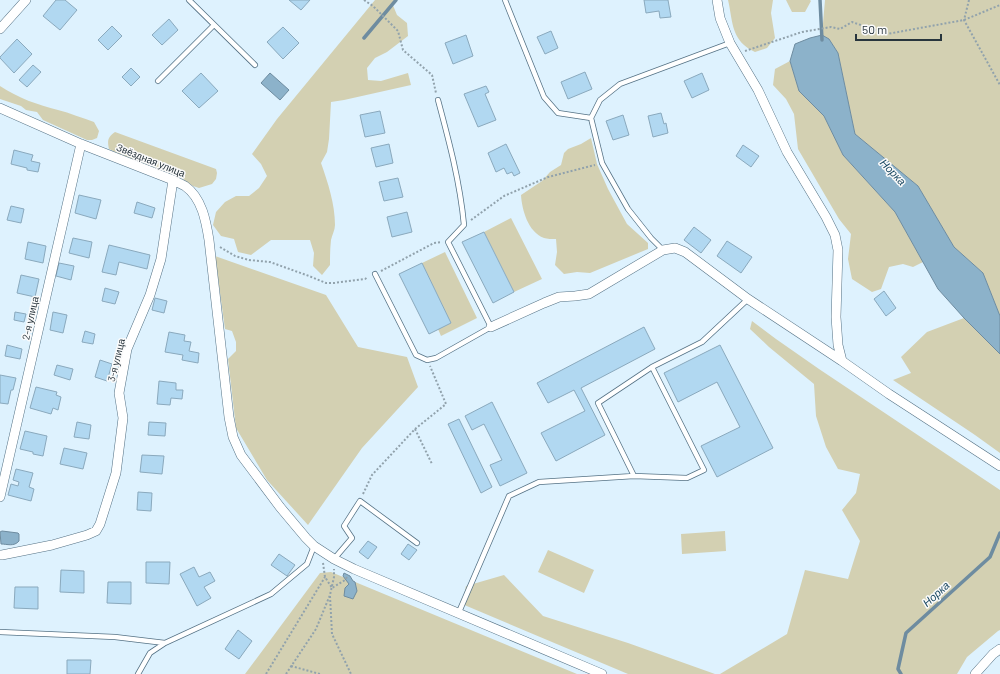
<svg xmlns="http://www.w3.org/2000/svg" width="1000" height="674" viewBox="0 0 1000 674" font-family="Barlow,sans-serif">
<style>
.green{fill:#d3d0b2}
.water{fill:#8cb2ca;stroke:#6e8ca0}
.lines{fill:none;stroke-linecap:round;stroke-linejoin:round}
.stream{stroke:#6e8ca0;stroke-width:3.5}
.building{fill:#b1d8f1;stroke:#8aa9bd}
.service-casing{stroke:#557285;stroke-width:6}
.minor-casing{stroke:#557285;stroke-width:10}
.path{stroke:#91a2ac;stroke-width:2;stroke-dasharray:2 2;stroke-linecap:butt}
.service{stroke:#fff;stroke-width:4.5}
.minor{stroke:#fff;stroke-width:9}
.labels{text-anchor:middle;stroke-width:3;stroke-linejoin:round;paint-order:stroke}
.street-label{font-size:10px;fill:#28353d;stroke:#fbfbfb}
.water-label{font-size:11px;font-style:italic;fill:#174660;stroke:#fbfbfb}
</style>
<rect width="100%" height="100%" fill="#def2fe"/>
<!-- green -->
<path class="green" d="M375 0H394L392 3 397 15 407 23 408 36 387 52 375 58 367 68 368 80 381 81 408 73 411 85 344 100 331 102 329 139 327 152 321 163C328 183 335 204 335 225 335 230 332 235 331 240 330 248 330 257 330 265L322 275 313 266 314 253 310 240H271L251 255 238 252 234 239 221 236 213 225 216 212 225 202 236 196H249L259 188 267 176 261 164 252 154 277 119Z
M728 0H773L771 13 775 38 767 48 755 52C751 50 747 48 744 45 731 33 732 16 728 0Z
M776 0H810L811 1 805 12H792L786 0Z
M825 0H1000V316L983 273 954 247 918 186 855 134 838 53 829 39 822 35Z
M790 61 799 91 824 116 843 155 895 212 923 262 913 267 903 264 889 267 881 289 872 292 852 279 848 259 851 234 839 219 798 149 794 114 786 99 773 85 775 69Z
M0 86C18 98 38 105 58 110 70 113 82 118 94 122L99 131 97 138 92 140H87L43 120 37 112 26 110 21 106 0 99Z
M115 132 216 169 217 173 216 179 212 184 199 188 193 186 180 177 117 153 109 149C107 140 108 137 115 132Z
M591 138 597 164 608 189 621 213 627 224 648 243V249L590 273 577 272 564 274 555 265 557 252 556 239C552 239 547 239 544 238 528 232 522 210 521 195L542 181 550 172 561 165 564 153 568 149 581 144Z
M511 218 542 279 514 292 484 232Z
M445 252 477 318 441 336 438 329 451 323 422 263Z
M215 256 326 295 358 347 407 357 418 387 362 448 308 525 267 480 236 428 228 359 236 351V342L232 331 225 329Z
M964 318 1000 354V453L975 435 893 380 911 373 901 357 927 332Z
M752 321 776 339 819 369 1000 490V630L998 631 967 657 957 674H720L787 634 805 570 848 579 860 541 842 510 856 493 860 474 838 469 826 447 816 416 814 384 769 347 750 329Z
M725 531 726 551 682 554 681 534Z
M548 550 594 570 584 593 538 572Z
M331 572 577 674H245L320 573Z
M504 575 543 616 628 643 715 674H628L462 604 466 586Z"/>
<!-- water -->
<path class="water" d="M822 35 829 39 838 53 855 134 918 186 954 247 983 273 1000 316V354L964 318 938 289 895 212 843 155 824 116 799 91 790 61 795 44 810 38Z
M270 73 289 90 280 100 261 83Z
M2 531 18 533 19 534V541C14 547 7 544 1 544L0 532Z
M344 573 350 576 353 581 355 582 357 591 353 599 344 596 345 588 349 584 343 576Z"/>
<g class="lines">
<!-- stream -->
<path class="stream" d="M820 0 822 40
M364 38 396 0
M901 674 898 669 906 633 990 557 1000 533"/>
</g>
<!-- building -->
<path class="building" d="M56 0H65L77 10 60 30 43 16Z
M289 0H310L301 10Z
M644 0H668L671 17 660 18 659 11 646 13Z
M169 19 178 30 162 45 152 35Z
M112 26 122 36 108 50 98 40Z
M283 27 299 43 283 59 267 42Z
M551 31 558 48 545 54 537 37Z
M466 35 473 56 453 64 445 43Z
M17 39 32 54 14 73 0 58V57Z
M33 65 41 72 27 87 19 80Z
M131 68 140 77 131 86 122 77Z
M585 72 592 89 568 99 561 82Z
M201 73 218 91 199 108 182 91Z
M702 73 709 90 692 98 684 81Z
M486 86 489 92 485 94 496 120 478 127 464 94Z
M380 111 385 133 365 137 360 115Z
M661 113 664 124 666 123 668 133 653 137 648 116Z
M623 115 629 135 613 140 606 121Z
M389 144 393 163 376 167 371 148Z
M506 144 520 173 514 176 512 172 507 174 504 168 496 172 488 153Z
M743 145 759 156 751 167 736 156Z
M14 150 33 155 31 161 40 163 38 172 27 170V168L11 164Z
M398 178 403 197 384 201 379 182Z
M79 195 101 200 96 219 75 213Z
M137 202 155 208 152 218 134 213Z
M11 206 24 209 21 223 7 220Z
M407 212 412 232 392 237 387 217Z
M694 227 711 240 701 253 684 240Z
M484 232 514 292 493 303 462 242Z
M73 238 92 242 89 258 69 253Z
M727 241 752 257 741 273 717 256Z
M28 242 46 246 43 263 25 259Z
M109 245 150 255 147 269 119 262 116 275 102 272Z
M59 263 74 266 71 280 56 276Z
M422 263 451 323 429 334 399 274Z
M21 275 39 279 35 297 17 293Z
M105 288 119 292 115 304 102 301Z
M884 291 896 308 886 316 874 299Z
M155 298 167 301 164 313 152 310Z
M15 312 26 314 24 322 14 320Z
M53 312 67 315 63 333 50 330Z
M644 327 655 349 581 388 605 435 556 461 541 433 585 411 574 390 548 403 537 383Z
M85 331 95 334 93 344 82 342Z
M169 332 185 335 184 341 191 342 189 351 199 353 198 363 182 360 183 355 165 352Z
M7 345 22 349 20 359 5 356Z
M720 345 773 448 717 477 701 446 740 427 717 382 678 402 664 373Z
M100 360 112 364 107 381 95 377Z
M57 365 73 369 70 380 54 375Z
M0 375 16 378 13 390H11L8 404 0 403Z
M159 381 176 383V390H183L182 399 171 398 170 405 157 404Z
M36 387 57 392 56 395 61 397 58 410 53 408 51 414 30 408Z
M492 402 527 473 500 486 490 465 502 460 484 424 472 430 465 416Z
M459 419 492 487 481 493 448 424Z
M77 422 91 425 89 439 74 437Z
M149 422 166 423 165 436 148 435Z
M25 431 47 436 43 456 33 454V452L20 449Z
M64 448 87 453 83 469 60 464Z
M142 455 164 456 162 474 140 472Z
M16 469 33 473 29 487 34 489 31 501 8 495 11 484 18 486 19 482 13 480Z
M138 492 152 493 151 511 137 510Z
M368 541 377 547 368 559 359 552Z
M408 544 417 550 409 560 401 554Z
M279 554 295 565 287 576 271 565Z
M146 562H170L169 584 146 583Z
M194 567 199 577 210 572 215 581 204 587 211 598 197 606 180 574Z
M61 570 84 571V593L60 592Z
M108 582H131V604L107 603Z
M15 587H38V609L14 608Z
M238 630 252 641 239 659 225 649Z
M67 660H91L90 674H67Z"/>
<g class="lines">
<defs>
<path id="service" d="M189 0 255 65
M505 0 544 97 558 113 591 118
M158 81 214 25
M663 250 651 238 628 209 602 163 591 118 600 100 620 84 730 43
M375 274 416 355 427 360 436 358 491 327 448 242 464 225C460 182 449 141 438 100
M634 476 687 478 704 470 652 367
M334 559 352 538 344 526 360 501 417 543
M459 612 509 496 539 482 634 476 598 403 652 367 702 342 748 299
M0 632 115 637 165 643
M138 674 150 653 165 643 271 594 307 564 314 546"/>
<path id="minor" d="M717 0 720 18 730 43 758 90 787 152 826 217 835 235 838 250 836 317 838 345 842 361
M0 29 26 0
M0 108 81 144 173 180C177 182 181 184 185 186 202 198 206 221 209 240L229 417 233 437 241 455 280 507 306 538 314 546 334 559 354 569 602 674
M491 327 544 303 559 297 575 296 589 294 663 250 675 248 685 252 748 299 842 361 889 394 1000 466
M0 497 81 144
M0 555H2L52 545 87 535 96 531 100 524 116 473 123 418 119 393 127 349 150 295 161 259 173 180
M975 674 993 654 1000 649"/>
</defs>
<!-- service casing -->
<use href="#service" class="service-casing"/>
<!-- minor casing -->
<use href="#minor" class="minor-casing"/>
<!-- path -->
<path class="path" d="M364 0 373 6 398 31 403 50 432 75 436 93
M969 0 964 20 1000 85
M745 51 802 32 831 27 840 29 852 22 887 34 964 20 1000 5
M471 220 504 196 548 177 595 165
M220 247 235 256 249 260 270 262 309 276 326 283H334L365 279 368 277
M381 271 434 243 442 242
M415 429 432 464
M363 494 372 475 415 429 446 404 430 366
M323 563 325 577 332 588 345 580 347 577
M330 596 332 634 351 674
M291 666 320 674
M266 674 325 577
M286 674 316 629 330 595 334 577V569"/>
<!-- service -->
<use href="#service" class="service"/>
<!-- minor -->
<use href="#minor" class="minor"/>
</g>
<g class="labels">
<!-- street labels -->
<g class="street-label">
<text transform="translate(151 160) rotate(22)" y="4">Звёздная улица</text>
<text transform="translate(30 318) rotate(-77)" y="4">2-я улица</text>
<text transform="translate(116 360) rotate(-76)" y="4">3-я улица</text>
</g>
<!-- water labels -->
<g class="water-label">
<text transform="translate(893 172) rotate(46)" y="4">Норка</text>
<text transform="translate(936 594) rotate(-42)" y="4">Норка</text>
</g>
</g>
<!-- scale -->
<path d="M856 34v6h85v-6" fill="none" stroke="#28353d" stroke-width="2"/>
<text x="862" y="34" font-size="12" fill="#28353d" stroke="#fbfbfb" stroke-width="3" paint-order="stroke">50 m</text>
</svg>
